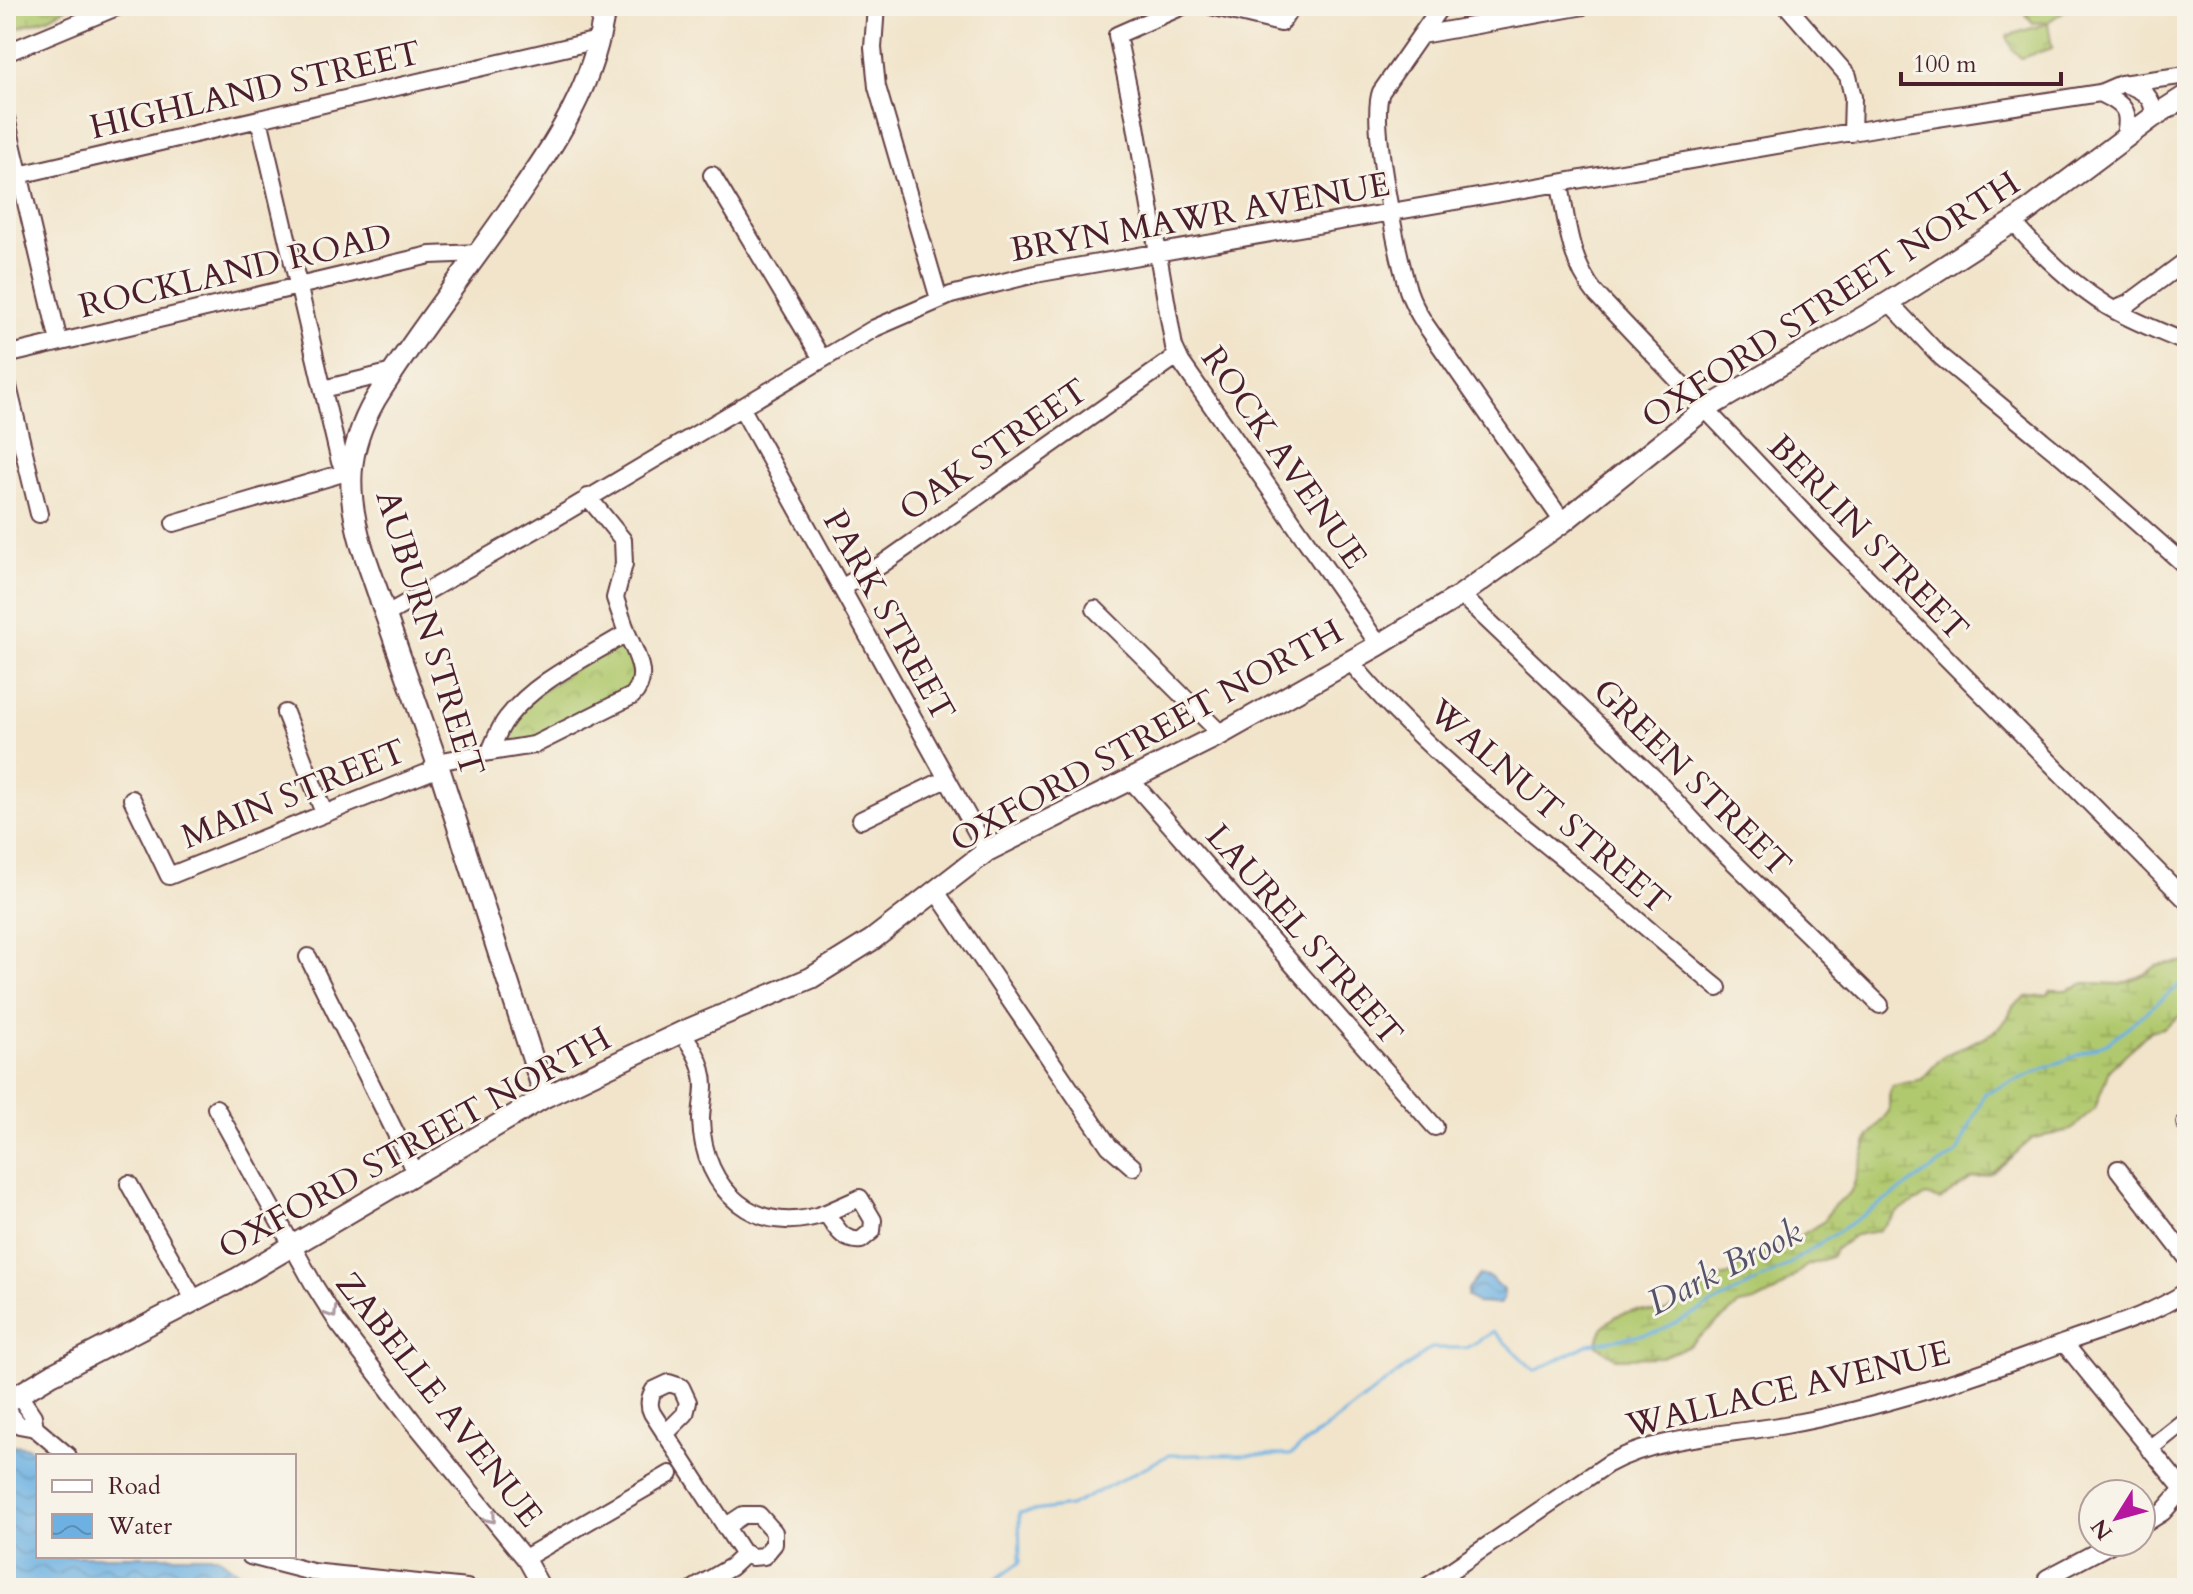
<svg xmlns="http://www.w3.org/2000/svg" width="2193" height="1594" viewBox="0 0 2193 1594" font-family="Cardo,serif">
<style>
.wetland{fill:url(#wetland-marsh);stroke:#7e744c;stroke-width:2}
.park{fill:url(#park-crowns);stroke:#7e744c;stroke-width:2}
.water{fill:url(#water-waves);stroke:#5b6886;stroke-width:2}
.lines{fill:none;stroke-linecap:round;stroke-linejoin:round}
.stream{stroke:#6cb1e2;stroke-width:3}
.minor-casing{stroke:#633d43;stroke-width:20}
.major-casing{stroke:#633d43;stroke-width:24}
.minor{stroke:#fff;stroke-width:16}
.major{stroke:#fff;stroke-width:20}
.oneway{stroke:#ae9aa0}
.labels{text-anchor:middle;stroke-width:6;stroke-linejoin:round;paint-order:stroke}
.street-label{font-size:34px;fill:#4a1f2b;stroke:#f7f3e8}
.water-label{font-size:36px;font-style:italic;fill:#56526b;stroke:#f7f3e8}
</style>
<defs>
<pattern id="wetland-marsh" width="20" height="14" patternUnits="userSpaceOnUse" patternTransform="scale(2)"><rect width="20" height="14" fill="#b1c96e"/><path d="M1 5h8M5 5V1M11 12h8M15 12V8" fill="none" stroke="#9aac5f"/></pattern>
<pattern id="park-crowns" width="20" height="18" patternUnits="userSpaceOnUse" patternTransform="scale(2)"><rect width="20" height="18" fill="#b1c96e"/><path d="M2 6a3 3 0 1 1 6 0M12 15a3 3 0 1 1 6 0" fill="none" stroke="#9aac5f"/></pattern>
<pattern id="water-waves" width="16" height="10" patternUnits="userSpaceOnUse" patternTransform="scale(2)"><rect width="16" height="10" fill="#6cb1e2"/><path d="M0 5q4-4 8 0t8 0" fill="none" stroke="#5b8fb7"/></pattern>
</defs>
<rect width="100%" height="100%" fill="#f7f3e8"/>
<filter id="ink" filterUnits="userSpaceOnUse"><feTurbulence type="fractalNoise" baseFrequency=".0125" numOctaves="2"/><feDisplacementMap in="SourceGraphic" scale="16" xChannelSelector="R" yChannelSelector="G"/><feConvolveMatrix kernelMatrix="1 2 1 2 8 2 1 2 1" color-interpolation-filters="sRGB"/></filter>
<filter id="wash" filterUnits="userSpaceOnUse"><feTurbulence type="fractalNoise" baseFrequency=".006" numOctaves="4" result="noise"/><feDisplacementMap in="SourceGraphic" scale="32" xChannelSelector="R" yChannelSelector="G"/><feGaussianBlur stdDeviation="1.8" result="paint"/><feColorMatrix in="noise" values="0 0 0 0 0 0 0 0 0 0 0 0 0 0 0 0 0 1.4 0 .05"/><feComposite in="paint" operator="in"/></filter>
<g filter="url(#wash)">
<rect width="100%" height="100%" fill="#f1e4ca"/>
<!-- wetland -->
<path class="wetland" d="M6 6H70L48 18 6 32Z
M2019 6H2071L2048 22 2033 23Z
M2187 961V1011L2163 1028 2150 1031 2109 1070 2095 1109 2074 1127 2065 1132 2033 1138 1992 1174 1972 1178 1940 1200 1926 1196 1899 1211 1878 1231 1855 1235 1836 1249 1831 1257 1806 1266 1777 1291 1755 1302 1739 1305 1687 1347 1661 1357 1615 1358 1597 1345C1599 1325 1614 1314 1633 1311 1644 1309 1654 1315 1666 1312L1714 1278 1730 1275 1748 1258 1757 1253 1776 1251 1824 1221 1833 1206 1849 1194 1853 1187 1868 1138 1889 1111V1095L1892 1086 1922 1079 1943 1056 1993 1033 2007 1019 2013 1006 2026 997 2047 995 2052 990H2066L2085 983 2119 984 2145 974 2156 966Z"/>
<!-- park -->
<path class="park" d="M2048 23 2052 48 2021 58 2012 49 2007 36Z
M627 633 638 690 530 746 490 752 511 713Z"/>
<!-- water -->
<path class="water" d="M1479 1275 1491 1278 1504 1290 1502 1302 1499 1304 1477 1303 1467 1296 1468 1289Z
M6 1444 27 1447 41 1456H38V1556H217L242 1575 289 1588H6Z"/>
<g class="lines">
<!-- stream -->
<path class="stream" d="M984 1588 1020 1562 1019 1513 1070 1506 1169 1455H1290L1431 1348H1466L1494 1332 1535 1371 1589 1344 1658 1332 1783 1268 1957 1153 1985 1093 2109 1042 2187 979"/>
</g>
</g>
<g filter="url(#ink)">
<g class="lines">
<defs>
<path id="minor" d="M876 6 873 48 877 87 939 299
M1183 6 1117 35 1135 120 1174 347 1181 362 1379 645
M1211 6 1281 23 1292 6
M1441 6 1381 92C1369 122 1398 255 1408 290 1412 302 1418 313 1425 324L1563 522
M1787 6 1848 76 1853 97 1852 133
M1421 35 1584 6
M6 53 119 6
M2127 85C2144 90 2155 99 2153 117
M2100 93C2126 105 2131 111 2124 139
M6 118 59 342
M259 119 340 462 350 471
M19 175 598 40
M712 175 822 359
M1560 184C1567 224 1570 262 1596 294L1827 537 2187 901
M2013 222C2040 253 2072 284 2107 306 2132 321 2160 331 2187 343
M1889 302 1941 357 2064 458 2187 567
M2114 310 2128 304 2187 260
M6 355 430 255 479 253
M6 378 39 514
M323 389 393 372
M741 407 987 851
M588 497 623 540 624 564 615 598 627 633
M174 523 350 471
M841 588 881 565 1177 356
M1461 595 1654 778 1709 838 1880 1005
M1095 609 1221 734
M387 614 542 526 875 328 951 295 1035 274 1892 125 2100 93 2121 84 2187 75
M1350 661C1414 739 1491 800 1569 863 1620 904 1668 947 1718 988
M285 713 324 813
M1130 779 1435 1127
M132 799 169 876 429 772 437 762 490 752C495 740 499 728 507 718 536 680 587 658 627 633 636 655 651 677 632 696L534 745 490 752
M861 820 946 779
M935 890 1109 1146 1133 1167
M308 957 415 1172
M682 1032C690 1044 699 1057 702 1071 707 1088 701 1103 701 1120 703 1191 757 1239 826 1213 836 1227 842 1242 861 1240L872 1231 873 1220 860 1198 826 1213
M216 1108 314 1285 338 1323 412 1420 527 1561 542 1588
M2185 1123 2187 1121
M2118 1169 2187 1258
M129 1184 195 1301
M2064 1343 2187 1494
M19 1395 33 1416 35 1428
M6 1409 19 1425 35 1428 68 1456
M665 1434 685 1414 688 1402 681 1387 669 1383 654 1390C649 1398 648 1405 652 1413L742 1552 752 1557 764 1556 774 1544V1532L759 1515H743L725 1527
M2149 1449 2187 1419
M2141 1526 2163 1512 2183 1489
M250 1556 312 1572 467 1588
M525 1558 670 1474
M2047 1578 2115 1542
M695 1588 731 1567 745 1554
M1425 1588 1608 1464C1658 1436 1729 1435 1785 1425 1881 1408 1973 1377 2064 1343 2106 1328 2150 1316 2187 1291"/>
<path id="major" d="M545 1097 441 774 362 547C346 492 346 451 375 400 417 332 468 270 513 204 557 140 595 85 605 6
M6 1402 53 1374 236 1279 545 1097 682 1032 811 978 872 940 987 851 1221 734 1379 645 1461 595 1563 522 1702 411 1889 302 2013 222 2153 117 2187 95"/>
</defs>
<!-- minor casing -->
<use href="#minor" class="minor-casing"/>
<!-- major casing -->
<use href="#major" class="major-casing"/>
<!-- minor -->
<use href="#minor" class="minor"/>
<!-- major -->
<use href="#major" class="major"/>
</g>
<!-- one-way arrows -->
<defs><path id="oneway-chevron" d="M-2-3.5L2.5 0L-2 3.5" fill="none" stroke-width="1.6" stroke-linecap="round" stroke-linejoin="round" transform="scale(2)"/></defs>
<g class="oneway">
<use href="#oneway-chevron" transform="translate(332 1313) rotate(57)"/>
<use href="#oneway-chevron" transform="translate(491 1518) rotate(50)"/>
</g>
</g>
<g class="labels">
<!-- street labels -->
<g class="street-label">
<text transform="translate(255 89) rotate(-13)" y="12">HIGHLAND STREET</text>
<text transform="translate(1200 216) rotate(-10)" y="12">BRYN MAWR AVENUE</text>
<text transform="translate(235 270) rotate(-13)" y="12">ROCKLAND ROAD</text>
<text transform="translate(1830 299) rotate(-33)" y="12">OXFORD STREET NORTH</text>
<text transform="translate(993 449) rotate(-35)" y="12">OAK STREET</text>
<text transform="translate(1285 457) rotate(55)" y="12">ROCK AVENUE</text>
<text transform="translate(1869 537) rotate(46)" y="12">BERLIN STREET</text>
<text transform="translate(890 615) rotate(61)" y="12">PARK STREET</text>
<text transform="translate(431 633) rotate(73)" y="12">AUBURN STREET</text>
<text transform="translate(1146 735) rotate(-29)" y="12">OXFORD STREET NORTH</text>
<text transform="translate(1693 777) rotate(45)" y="12">GREEN STREET</text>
<text transform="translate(293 793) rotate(-22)" y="12">MAIN STREET</text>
<text transform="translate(1550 806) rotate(41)" y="12">WALNUT STREET</text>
<text transform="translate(1305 934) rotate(49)" y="12">LAUREL STREET</text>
<text transform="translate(414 1142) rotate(-29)" y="12">OXFORD STREET NORTH</text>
<text transform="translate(1788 1388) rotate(-13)" y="12">WALLACE AVENUE</text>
<text transform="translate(440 1399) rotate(52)" y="12">ZABELLE AVENUE</text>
</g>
<!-- water labels -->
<g class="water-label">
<text transform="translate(1724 1266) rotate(-27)" y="13">Dark Brook</text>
</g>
</g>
<!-- margin -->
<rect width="2193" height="1594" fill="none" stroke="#f7f3e8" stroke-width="32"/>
<!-- legend -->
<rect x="36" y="1454" width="260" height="104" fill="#f7f3e8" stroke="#b29e9c" stroke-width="2"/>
<rect x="52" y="1480" width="40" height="12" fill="#ffffff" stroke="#b29e9c" stroke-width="2"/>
<text x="108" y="1494" font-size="24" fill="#4a1f2b">Road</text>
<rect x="52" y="1514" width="40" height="24" fill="url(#water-waves)" stroke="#b29e9c" stroke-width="2"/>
<text x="108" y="1534" font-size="24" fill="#4a1f2b">Water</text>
<!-- north arrow -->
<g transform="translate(2117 1518) rotate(233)"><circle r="38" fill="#f7f3e8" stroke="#b29e9c" stroke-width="2"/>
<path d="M0-6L14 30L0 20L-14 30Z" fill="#b5179e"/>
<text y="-12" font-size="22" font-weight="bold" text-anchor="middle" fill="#4a1f2b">N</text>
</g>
<!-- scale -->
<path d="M1901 72v12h160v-12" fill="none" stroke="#4a1f2b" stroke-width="4"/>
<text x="1913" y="72" font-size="24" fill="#4a1f2b" stroke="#f7f3e8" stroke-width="6" paint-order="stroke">100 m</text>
</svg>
